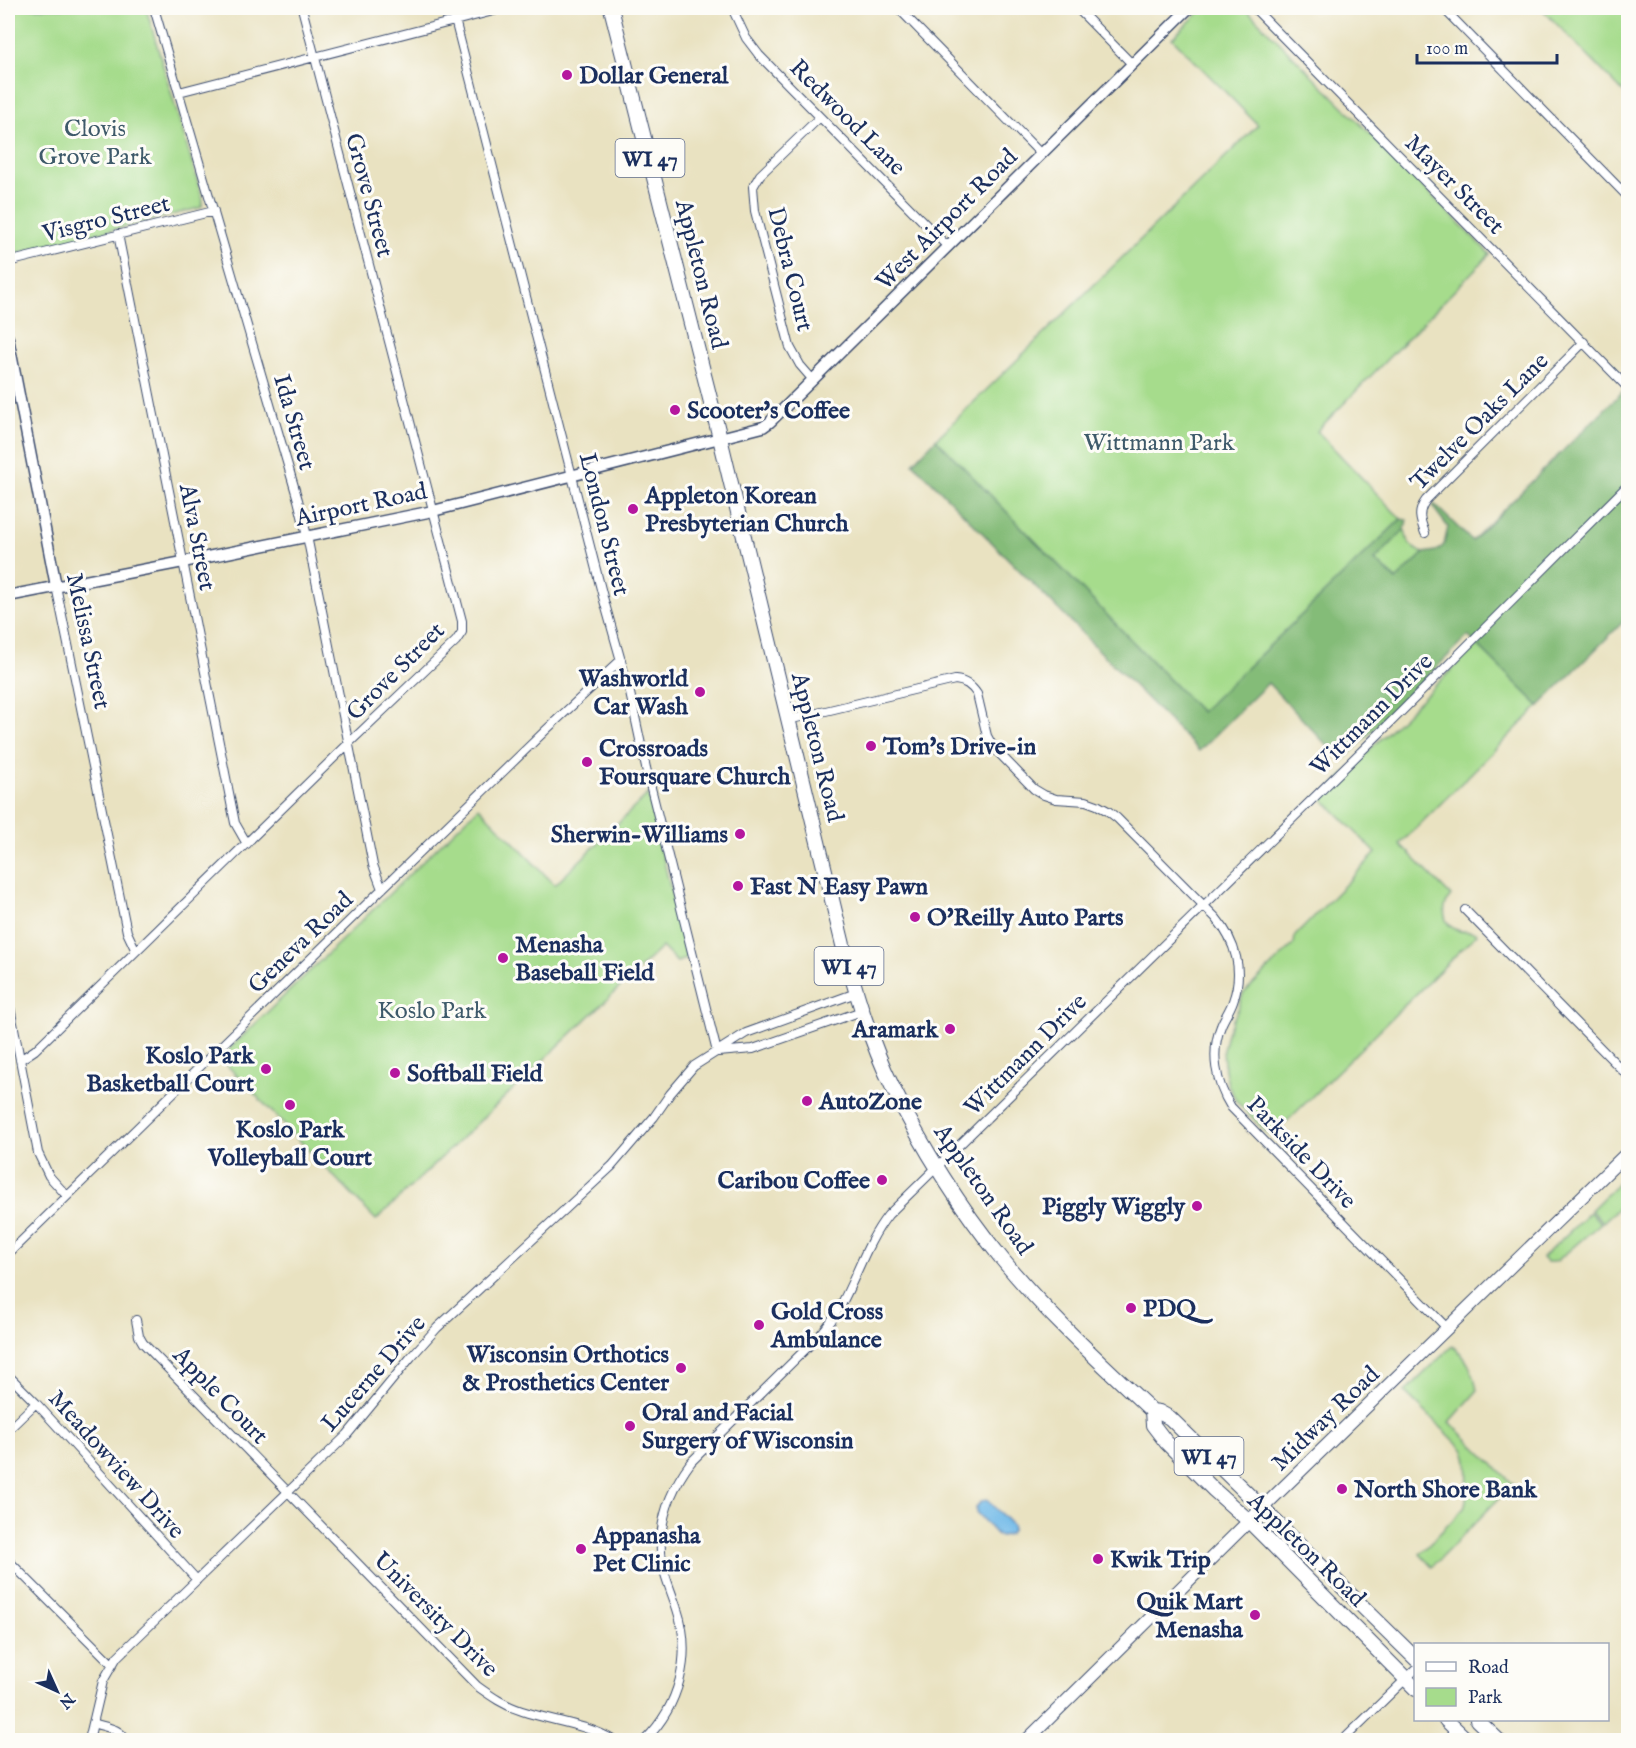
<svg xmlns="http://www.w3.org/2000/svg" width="1636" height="1748" viewBox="0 0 1636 1748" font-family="'IM FELL English',serif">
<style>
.green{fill:#a6dc8c;stroke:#608675;stroke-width:1.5}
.forest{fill:#84bc78;stroke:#50766b;stroke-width:1.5}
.water{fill:#70b9e8;stroke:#4674a3;stroke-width:1.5}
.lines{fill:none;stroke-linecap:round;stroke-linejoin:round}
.minor-casing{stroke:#3a4a6d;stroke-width:10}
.tertiary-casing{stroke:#3a4a6d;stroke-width:13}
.secondary-casing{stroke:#3a4a6d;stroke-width:14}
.primary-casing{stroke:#3a4a6d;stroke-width:16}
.minor{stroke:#fff;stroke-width:8}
.tertiary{stroke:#fff;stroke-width:10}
.secondary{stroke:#fff;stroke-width:12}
.primary{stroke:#fff;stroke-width:14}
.poi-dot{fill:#b5179e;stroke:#fdfcf7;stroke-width:2}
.labels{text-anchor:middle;stroke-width:6;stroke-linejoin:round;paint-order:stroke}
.shield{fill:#fdfcf7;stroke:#5f6c8c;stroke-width:1.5}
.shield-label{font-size:22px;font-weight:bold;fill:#1b2f5e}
.poi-label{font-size:24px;font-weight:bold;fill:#1b2f5e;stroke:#fdfcf7;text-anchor:start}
.street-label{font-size:24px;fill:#1b2f5e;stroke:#fdfcf7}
.park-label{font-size:24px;fill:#3e5a6a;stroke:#fdfcf7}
</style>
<rect width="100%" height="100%" fill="#fdfcf7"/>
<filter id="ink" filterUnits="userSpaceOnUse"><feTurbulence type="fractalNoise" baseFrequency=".0167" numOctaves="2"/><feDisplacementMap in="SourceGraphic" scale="12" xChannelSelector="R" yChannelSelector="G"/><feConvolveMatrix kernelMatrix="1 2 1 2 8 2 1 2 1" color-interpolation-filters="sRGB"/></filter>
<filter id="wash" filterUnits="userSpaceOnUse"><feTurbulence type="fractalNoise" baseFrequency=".008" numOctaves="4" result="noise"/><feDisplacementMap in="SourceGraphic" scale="24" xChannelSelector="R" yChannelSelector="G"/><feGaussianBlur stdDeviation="1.35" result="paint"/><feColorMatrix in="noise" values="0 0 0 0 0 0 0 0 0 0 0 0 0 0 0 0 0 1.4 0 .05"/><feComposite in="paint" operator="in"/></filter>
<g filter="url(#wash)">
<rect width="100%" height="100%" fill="#e9e2c1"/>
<!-- green -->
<path class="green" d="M8 8H146L203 200 202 206 199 208 8 256Z
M1204 8H1245L1490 254 1317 431 1401 519 1201 712 936 439 1258 125 1172 38Z
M1541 8H1628V97Z
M1405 529C1406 542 1412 549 1424 553L1397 580 1375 560Z
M1477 645 1539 706 1400 844 1451 896C1441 907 1442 924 1457 930 1464 933 1471 930 1477 934L1271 1137 1237 1102 1228 1085 1224 1065 1223 1050 1227 1033 1238 1009 1243 994 1294 944 1295 936 1376 853 1321 797Z
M648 794 687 958 677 962 662 947 376 1220 220 1058 479 807 555 885Z
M1628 1173V1199L1603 1222 1591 1210Z
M1590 1212 1601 1223 1558 1260 1554 1262H1546L1542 1258Z
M1452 1346C1466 1355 1475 1374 1477 1391L1450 1422 1513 1484 1432 1567 1420 1554 1464 1508C1468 1497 1470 1458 1463 1449L1405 1392Z"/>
<!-- forest -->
<path class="forest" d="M1624 390 1628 395V481L1624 485 1628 490V617L1539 706 1468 636 1342 761 1268 683 1199 751 913 463 936 439 1201 712 1401 519 1407 520 1405 529 1375 560 1396 580 1424 553 1436 551 1444 545 1448 527 1433 507 1434 504 1472 541Z"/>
<!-- water -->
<path class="water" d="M986 1500 989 1502 1012 1525 1013 1529 1009 1534 1001 1536 997 1535 976 1512C975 1506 980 1502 986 1500Z"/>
</g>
<g filter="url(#ink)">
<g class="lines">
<defs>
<path id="minor" d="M154 8 298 500 307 536 373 865 382 889
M452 8 603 597 630 693 646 768 717 1052
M732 8 746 38 759 55 948 247
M898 8 1041 154
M1077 8 1132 64
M1254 8 1628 388
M1443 8 1628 197
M179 92 505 8
M118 234 235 823 247 844
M8 262 214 211
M813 380 800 365 790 347 755 211 753 187 760 175 820 117
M1425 533C1420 520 1417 512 1426 500L1584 342
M56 586 127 932 136 951
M788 720 955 680C965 681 971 685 977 694L987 736 993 747 1034 789 1044 795 1056 799 1086 801 1097 805 1108 811 1117 818 1216 918C1236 942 1244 971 1233 1001 1230 1010 1224 1018 1221 1026 1210 1053 1216 1083 1231 1107L1448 1329
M1465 910 1628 1076
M8 997 38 1153 49 1176 67 1196
M718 1052 753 1049 862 1011
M20 1060 35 1050 348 744 456 641 462 632V621L302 8
M8 1254 382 889 547 729 621 660
M136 1320 139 1336 143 1343 477 1686C491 1696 505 1706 522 1711 552 1721 586 1724 613 1740
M8 1375 36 1403 197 1580
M8 1430 36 1403
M8 1560 112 1664
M93 1723C104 1727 121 1728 125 1740
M89 1740 103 1681 117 1657 347 1435 411 1357 437 1328 612 1166 654 1117 670 1094 694 1066 746 1033 856 993
M645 1740C679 1706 693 1656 677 1609 671 1590 662 1572 661 1552 659 1518 671 1489 691 1462L820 1335C852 1300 859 1252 888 1215L1382 731 1628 485
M1343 1740 1416 1669"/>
<path id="tertiary" d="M8 338 56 586
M8 596 183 562 433 511 763 427 770 422 1189 8"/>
<path id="secondary" d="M1027 1740 1249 1521 1628 1152"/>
<path id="primary" d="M611 8 720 438 843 945C856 993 870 1041 892 1086 922 1147 959 1206 1002 1259 1047 1314 1100 1362 1152 1411L1159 1412 1170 1418 1416 1659
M1152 1411 1153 1425 1166 1442 1214 1490 1249 1521 1416 1689
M1446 1720 1467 1740
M1477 1720 1498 1740"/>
</defs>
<!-- minor casing -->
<use href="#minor" class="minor-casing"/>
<!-- tertiary casing -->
<use href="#tertiary" class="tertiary-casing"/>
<!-- secondary casing -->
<use href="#secondary" class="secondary-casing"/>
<!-- primary casing -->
<use href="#primary" class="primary-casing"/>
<!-- minor -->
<use href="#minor" class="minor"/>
<!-- tertiary -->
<use href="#tertiary" class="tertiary"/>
<!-- secondary -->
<use href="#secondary" class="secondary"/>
<!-- primary -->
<use href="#primary" class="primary"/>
</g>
</g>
<!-- markers -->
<g class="poi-dot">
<circle cx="567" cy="75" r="6"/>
<circle cx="675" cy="410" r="6"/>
<circle cx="633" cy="509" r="6"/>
<circle cx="700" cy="692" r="6"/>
<circle cx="871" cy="746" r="6"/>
<circle cx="587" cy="762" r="6"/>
<circle cx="740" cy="834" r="6"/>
<circle cx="738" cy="886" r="6"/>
<circle cx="915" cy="917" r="6"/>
<circle cx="503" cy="958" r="6"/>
<circle cx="950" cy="1029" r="6"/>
<circle cx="266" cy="1069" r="6"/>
<circle cx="395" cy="1073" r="6"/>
<circle cx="807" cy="1101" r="6"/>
<circle cx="290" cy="1105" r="6"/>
<circle cx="882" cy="1180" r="6"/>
<circle cx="1197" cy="1206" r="6"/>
<circle cx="1131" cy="1308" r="6"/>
<circle cx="759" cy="1325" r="6"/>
<circle cx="681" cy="1368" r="6"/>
<circle cx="630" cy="1426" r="6"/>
<circle cx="1342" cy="1489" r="6"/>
<circle cx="581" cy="1549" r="6"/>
<circle cx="1098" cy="1559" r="6"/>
<circle cx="1255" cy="1615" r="6"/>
</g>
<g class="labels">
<!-- shield labels -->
<g class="shield">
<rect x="615.5" y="139" width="69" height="38" rx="4.5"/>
<rect x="814.5" y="947" width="69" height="38" rx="4.5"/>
<rect x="1174.5" y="1437" width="69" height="38" rx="4.5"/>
</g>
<g class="shield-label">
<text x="650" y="166">WI 47</text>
<text x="849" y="974">WI 47</text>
<text x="1209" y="1464">WI 47</text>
</g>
<!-- poi labels -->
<g class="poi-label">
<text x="579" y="83">Dollar General</text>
<text x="687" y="418">Scooter's Coffee</text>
<text x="645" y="503">Appleton Korean<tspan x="645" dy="28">Presbyterian Church</tspan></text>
<text x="688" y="686" text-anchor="end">Washworld<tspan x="688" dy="28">Car Wash</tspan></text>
<text x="883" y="754">Tom's Drive-in</text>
<text x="599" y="756">Crossroads<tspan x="599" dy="28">Foursquare Church</tspan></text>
<text x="728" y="842" text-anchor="end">Sherwin-Williams</text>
<text x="750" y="894">Fast N Easy Pawn</text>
<text x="927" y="925">O'Reilly Auto Parts</text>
<text x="515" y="952">Menasha<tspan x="515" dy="28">Baseball Field</tspan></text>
<text x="938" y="1037" text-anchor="end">Aramark</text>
<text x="254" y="1063" text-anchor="end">Koslo Park<tspan x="254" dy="28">Basketball Court</tspan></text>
<text x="407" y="1081">Softball Field</text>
<text x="819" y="1109">AutoZone</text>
<text x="290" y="1137" text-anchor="middle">Koslo Park<tspan x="290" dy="28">Volleyball Court</tspan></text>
<text x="870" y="1188" text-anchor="end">Caribou Coffee</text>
<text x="1185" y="1214" text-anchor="end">Piggly Wiggly</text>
<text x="1143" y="1316">PDQ</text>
<text x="771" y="1319">Gold Cross<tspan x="771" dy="28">Ambulance</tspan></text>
<text x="669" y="1362" text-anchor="end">Wisconsin Orthotics<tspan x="669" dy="28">&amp; Prosthetics Center</tspan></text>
<text x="642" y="1420">Oral and Facial<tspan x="642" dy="28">Surgery of Wisconsin</tspan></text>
<text x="1354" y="1497">North Shore Bank</text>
<text x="593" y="1543">Appanasha<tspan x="593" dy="28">Pet Clinic</tspan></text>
<text x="1110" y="1567">Kwik Trip</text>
<text x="1243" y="1609" text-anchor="end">Quik Mart<tspan x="1243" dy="28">Menasha</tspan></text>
</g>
<!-- street labels -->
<g class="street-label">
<text transform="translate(848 117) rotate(45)" y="8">Redwood Lane</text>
<text transform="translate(1455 184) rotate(45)" y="8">Mayer Street</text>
<text transform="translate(370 195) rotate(75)" y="8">Grove Street</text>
<text transform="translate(106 218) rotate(-14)" y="8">Visgro Street</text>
<text transform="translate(946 219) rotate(-45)" y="8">West Airport Road</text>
<text transform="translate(791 269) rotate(76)" y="8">Debra Court</text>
<text transform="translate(702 274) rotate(76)" y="8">Appleton Road</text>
<text transform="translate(1479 421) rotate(-45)" y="8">Twelve Oaks Lane</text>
<text transform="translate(295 422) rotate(74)" y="8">Ida Street</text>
<text transform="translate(361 504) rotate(-12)" y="8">Airport Road</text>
<text transform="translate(605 524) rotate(76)" y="8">London Street</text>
<text transform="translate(198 537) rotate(79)" y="8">Alva Street</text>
<text transform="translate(89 641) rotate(78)" y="8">Melissa Street</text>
<text transform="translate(395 671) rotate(-45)" y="8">Grove Street</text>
<text transform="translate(1371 714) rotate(-45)" y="8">Wittmann Drive</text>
<text transform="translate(818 747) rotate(76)" y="8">Appleton Road</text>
<text transform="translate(300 942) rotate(-44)" y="8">Geneva Road</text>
<text transform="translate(1025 1054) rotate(-45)" y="8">Wittmann Drive</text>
<text transform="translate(1302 1152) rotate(46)" y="8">Parkside Drive</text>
<text transform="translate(984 1189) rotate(55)" y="8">Appleton Road</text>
<text transform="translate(373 1373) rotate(-49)" y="8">Lucerne Drive</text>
<text transform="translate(221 1395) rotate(46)" y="8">Apple Court</text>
<text transform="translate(1325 1418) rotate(-44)" y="8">Midway Road</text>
<text transform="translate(117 1464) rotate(48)" y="8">Meadowview Drive</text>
<text transform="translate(1307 1549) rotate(44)" y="8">Appleton Road</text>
<text transform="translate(436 1614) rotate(45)" y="8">University Drive</text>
</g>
<!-- park labels -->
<g class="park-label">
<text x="95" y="136">Clovis<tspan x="95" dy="28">Grove Park</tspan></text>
<text x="1159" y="450">Wittmann Park</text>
<text x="432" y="1018">Koslo Park</text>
</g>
</g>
<!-- margin -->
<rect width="1636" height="1748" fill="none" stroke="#fdfcf7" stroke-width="30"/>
<!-- legend -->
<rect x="1414" y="1643" width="195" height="78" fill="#fdfcf7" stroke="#a3aaba" stroke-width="1.5"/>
<rect x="1426" y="1662" width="30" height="9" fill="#ffffff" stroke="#a3aaba" stroke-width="1.5"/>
<text x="1468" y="1673" font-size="18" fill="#1b2f5e">Road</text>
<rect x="1426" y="1688" width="30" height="18" fill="#a6dc8c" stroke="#a3aaba" stroke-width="1.5"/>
<text x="1468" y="1703" font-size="18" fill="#1b2f5e">Park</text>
<!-- north arrow -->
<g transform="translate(57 1691) rotate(135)" stroke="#fdfcf7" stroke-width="4.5" paint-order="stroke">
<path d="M0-4.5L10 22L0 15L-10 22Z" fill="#1b2f5e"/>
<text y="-9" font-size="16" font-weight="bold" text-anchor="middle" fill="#1b2f5e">N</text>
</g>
<!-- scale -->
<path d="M1417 54v9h140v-9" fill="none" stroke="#1b2f5e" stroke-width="3"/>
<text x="1426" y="54" font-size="18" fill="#1b2f5e" stroke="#fdfcf7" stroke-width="4.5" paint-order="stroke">100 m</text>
</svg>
